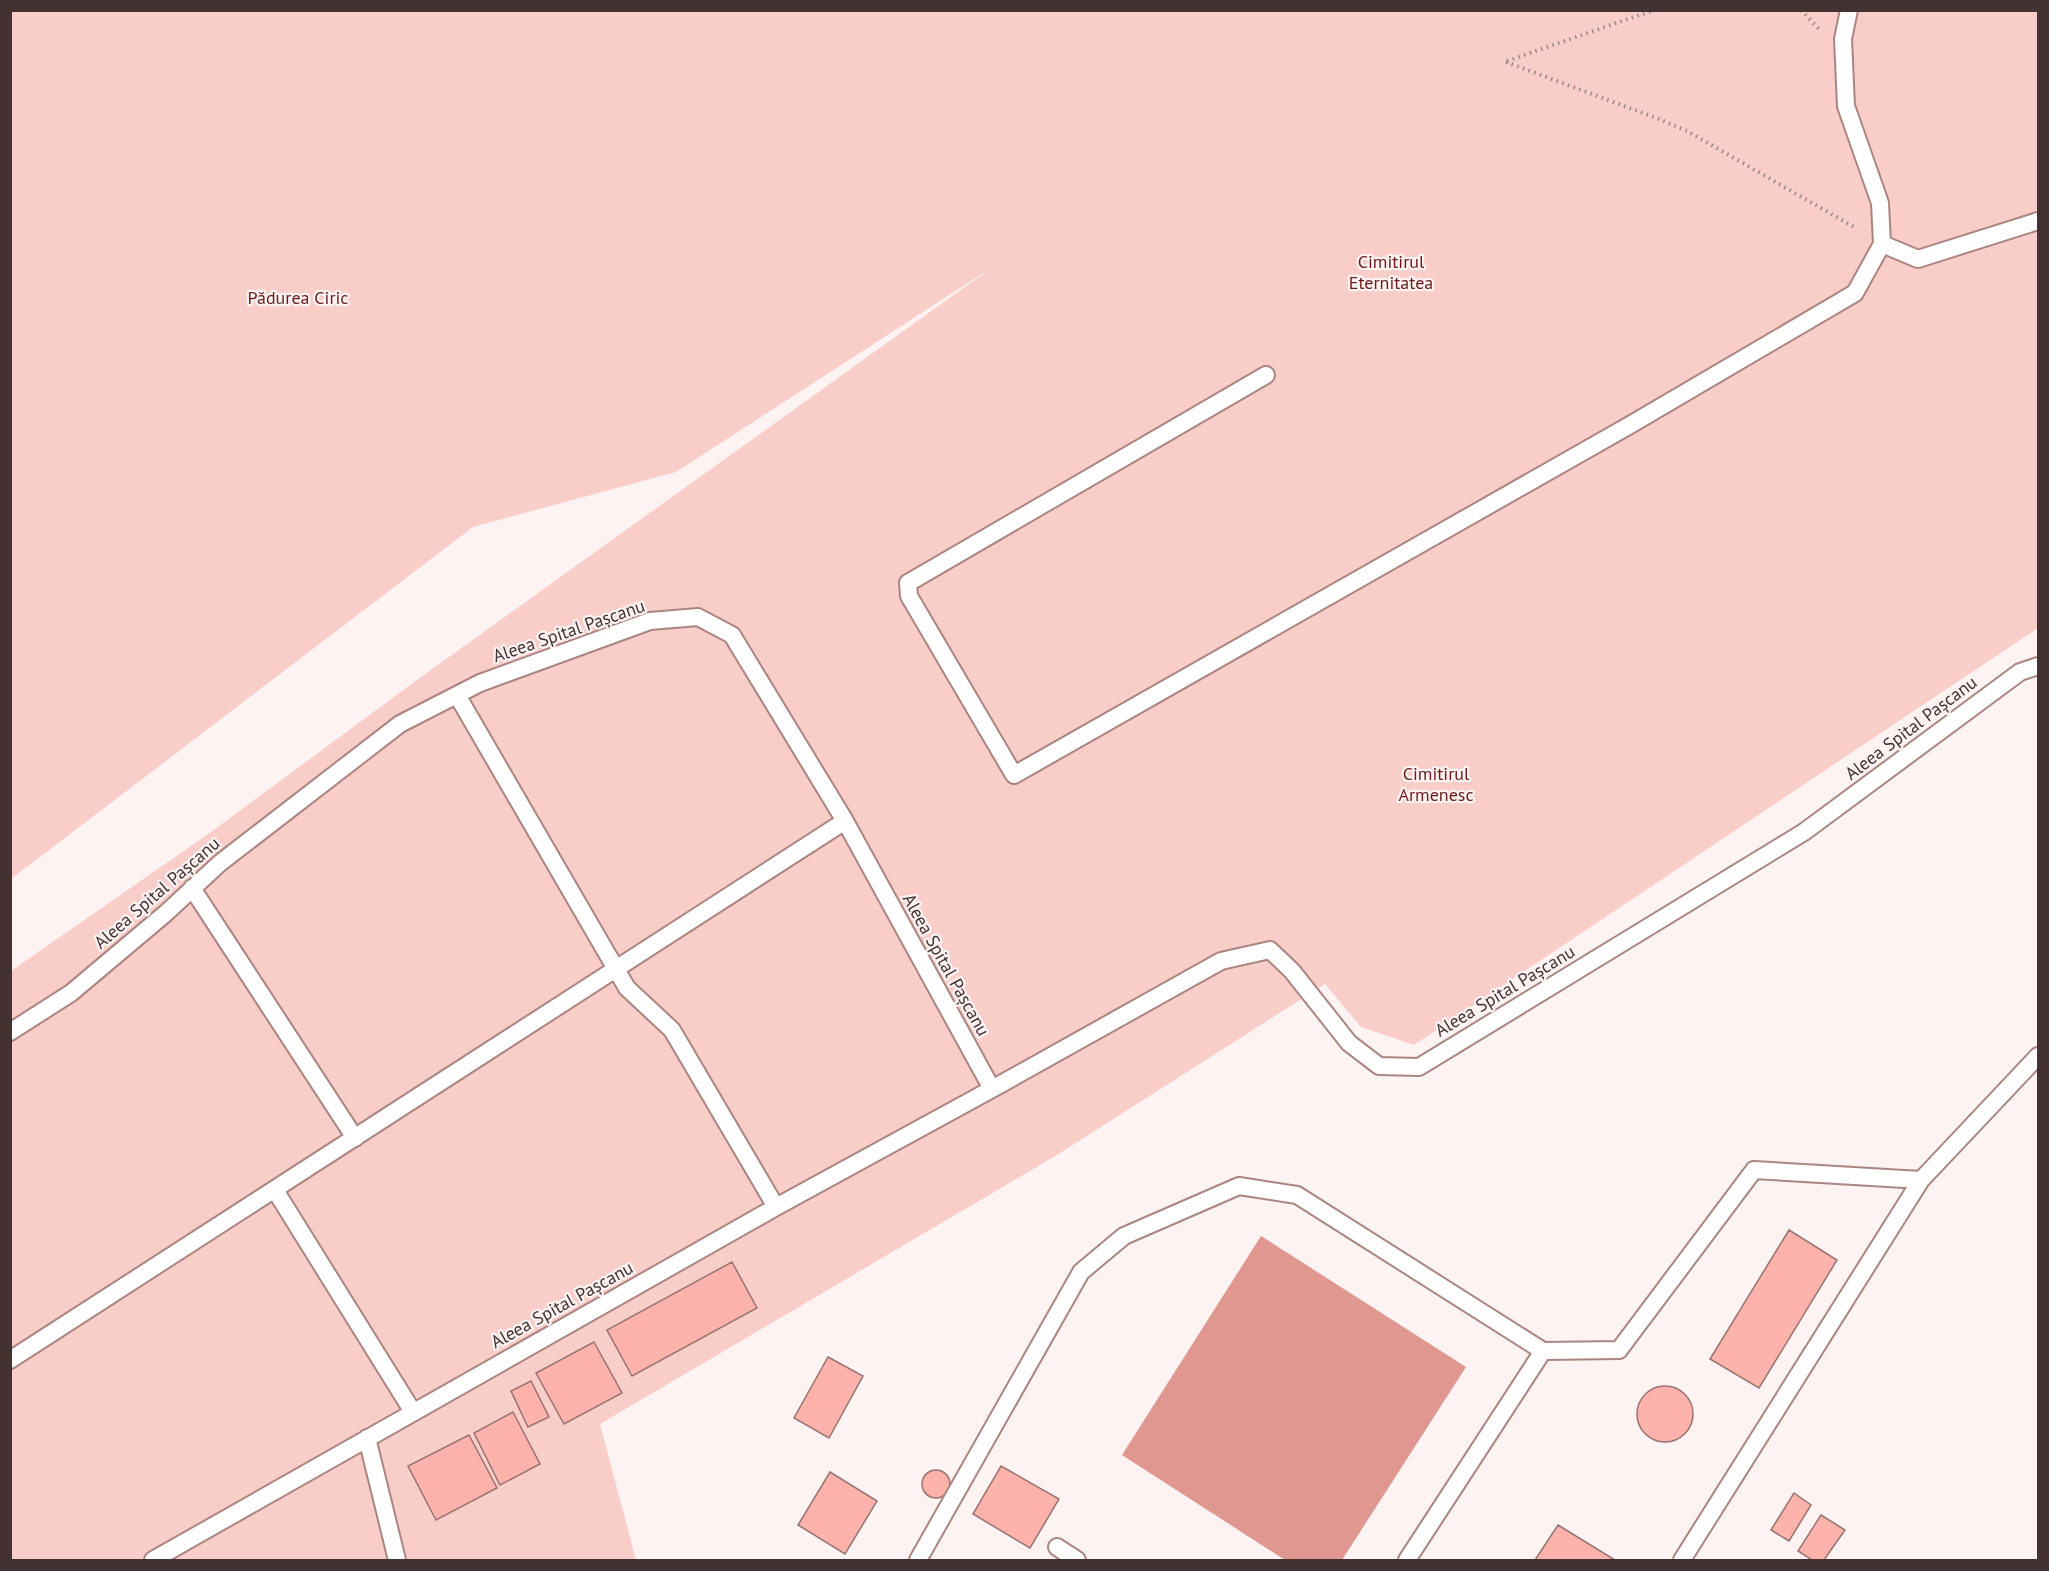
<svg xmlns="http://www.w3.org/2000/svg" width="2049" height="1571" viewBox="0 0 2049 1571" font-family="'PT Sans',sans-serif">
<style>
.green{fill:#f9cec9}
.water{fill:#df9790}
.building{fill:#fdb3ac;stroke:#98736f;stroke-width:1.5}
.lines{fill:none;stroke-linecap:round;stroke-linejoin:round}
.lane-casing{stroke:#ab8581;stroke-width:20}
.path{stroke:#978a89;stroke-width:4;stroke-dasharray:1.5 4.5;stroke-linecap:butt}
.lane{stroke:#fff;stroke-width:16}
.labels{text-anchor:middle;stroke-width:4.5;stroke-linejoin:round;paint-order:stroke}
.park-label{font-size:18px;fill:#6d1919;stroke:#fcf3f2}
.street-label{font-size:18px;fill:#433231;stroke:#fcf3f2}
</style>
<rect width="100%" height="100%" fill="#fcf3f2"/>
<!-- green -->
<path class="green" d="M11 11H2038V628L1414 1045 1361 1027 1325 984 1057 1155 600 1424 636 1560H11V971L211 832 421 677 994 266 676 472 473 527 11 879Z"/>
<!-- water -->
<path class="water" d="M1261 1236 1466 1367 1342 1560H1285L1122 1455Z"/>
<!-- building -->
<path class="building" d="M1789 1230 1837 1260 1759 1388 1710 1359Z
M732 1262 757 1308 632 1376 607 1330Z
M594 1342 622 1393 564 1424 536 1373Z
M828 1357 863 1376 829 1438 794 1418Z
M531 1381 549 1417 528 1427 511 1391Z
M1637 1414a28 28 0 1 1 56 0a28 28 0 1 1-56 0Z
M513 1412 540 1464 500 1485 474 1433Z
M469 1435 497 1488 436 1520 408 1466Z
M1001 1466 1059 1499 1030 1548 973 1514Z
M922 1484a14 14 0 1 1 28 0a14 14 0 1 1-28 0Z
M830 1472 877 1501 845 1554 798 1525Z
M1794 1493 1811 1505 1789 1541 1771 1530Z
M1821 1515 1845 1530 1824 1560H1812L1798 1551Z
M1558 1525 1615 1560H1535Z"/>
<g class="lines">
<defs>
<path id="lane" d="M1882 244 1918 259 2038 221
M1266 375 908 583 909 596 1014 775 1630 425 1855 293 1882 244 1880 203 1846 106 1843 39 1849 10
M457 695 627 988 672 1030 776 1207
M192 888 355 1138
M10 1032 71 993 166 913 220 863 400 724 480 683 650 621 698 617 732 635 845 821 992 1089 776 1207 153 1560
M992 1089 1221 961 1270 950 1292 971 1349 1043 1379 1066 1419 1067 1804 832 2020 672 2038 666
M275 1190 413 1412
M10 1360 845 821
M367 1438 397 1560
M1057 1547 1077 1560
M918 1560 1081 1272 1124 1236 1239 1186 1297 1195 1543 1351 1619 1350 1754 1170 1921 1180
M1407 1560 1543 1351
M1682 1560 1921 1180 2038 1056"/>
</defs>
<!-- lane casing -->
<use href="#lane" class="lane-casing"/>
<!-- path -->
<path class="path" d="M1801 10 1819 29
M1507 61 1654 10
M1506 62 1659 119 1687 131 1854 227"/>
<!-- lane -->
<use href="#lane" class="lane"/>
</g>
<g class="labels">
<!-- park labels -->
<g class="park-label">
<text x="1391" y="268">Cimitirul<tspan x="1391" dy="21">Eternitatea</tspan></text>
<text x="298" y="304">Pădurea Ciric</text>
<text x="1436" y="780">Cimitirul<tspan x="1436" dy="21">Armenesc</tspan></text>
</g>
<!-- street labels -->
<g class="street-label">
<text transform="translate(569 631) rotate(-19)" y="6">Aleea Spital Pașcanu</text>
<text transform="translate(1911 728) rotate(-37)" y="6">Aleea Spital Pașcanu</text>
<text transform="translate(157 893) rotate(-41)" y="6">Aleea Spital Pașcanu</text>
<text transform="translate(946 965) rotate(61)" y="6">Aleea Spital Pașcanu</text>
<text transform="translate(1505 991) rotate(-31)" y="6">Aleea Spital Pașcanu</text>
<text transform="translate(562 1305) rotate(-29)" y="6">Aleea Spital Pașcanu</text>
</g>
</g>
<!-- border -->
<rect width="2049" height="1571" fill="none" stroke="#433231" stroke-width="24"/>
</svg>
